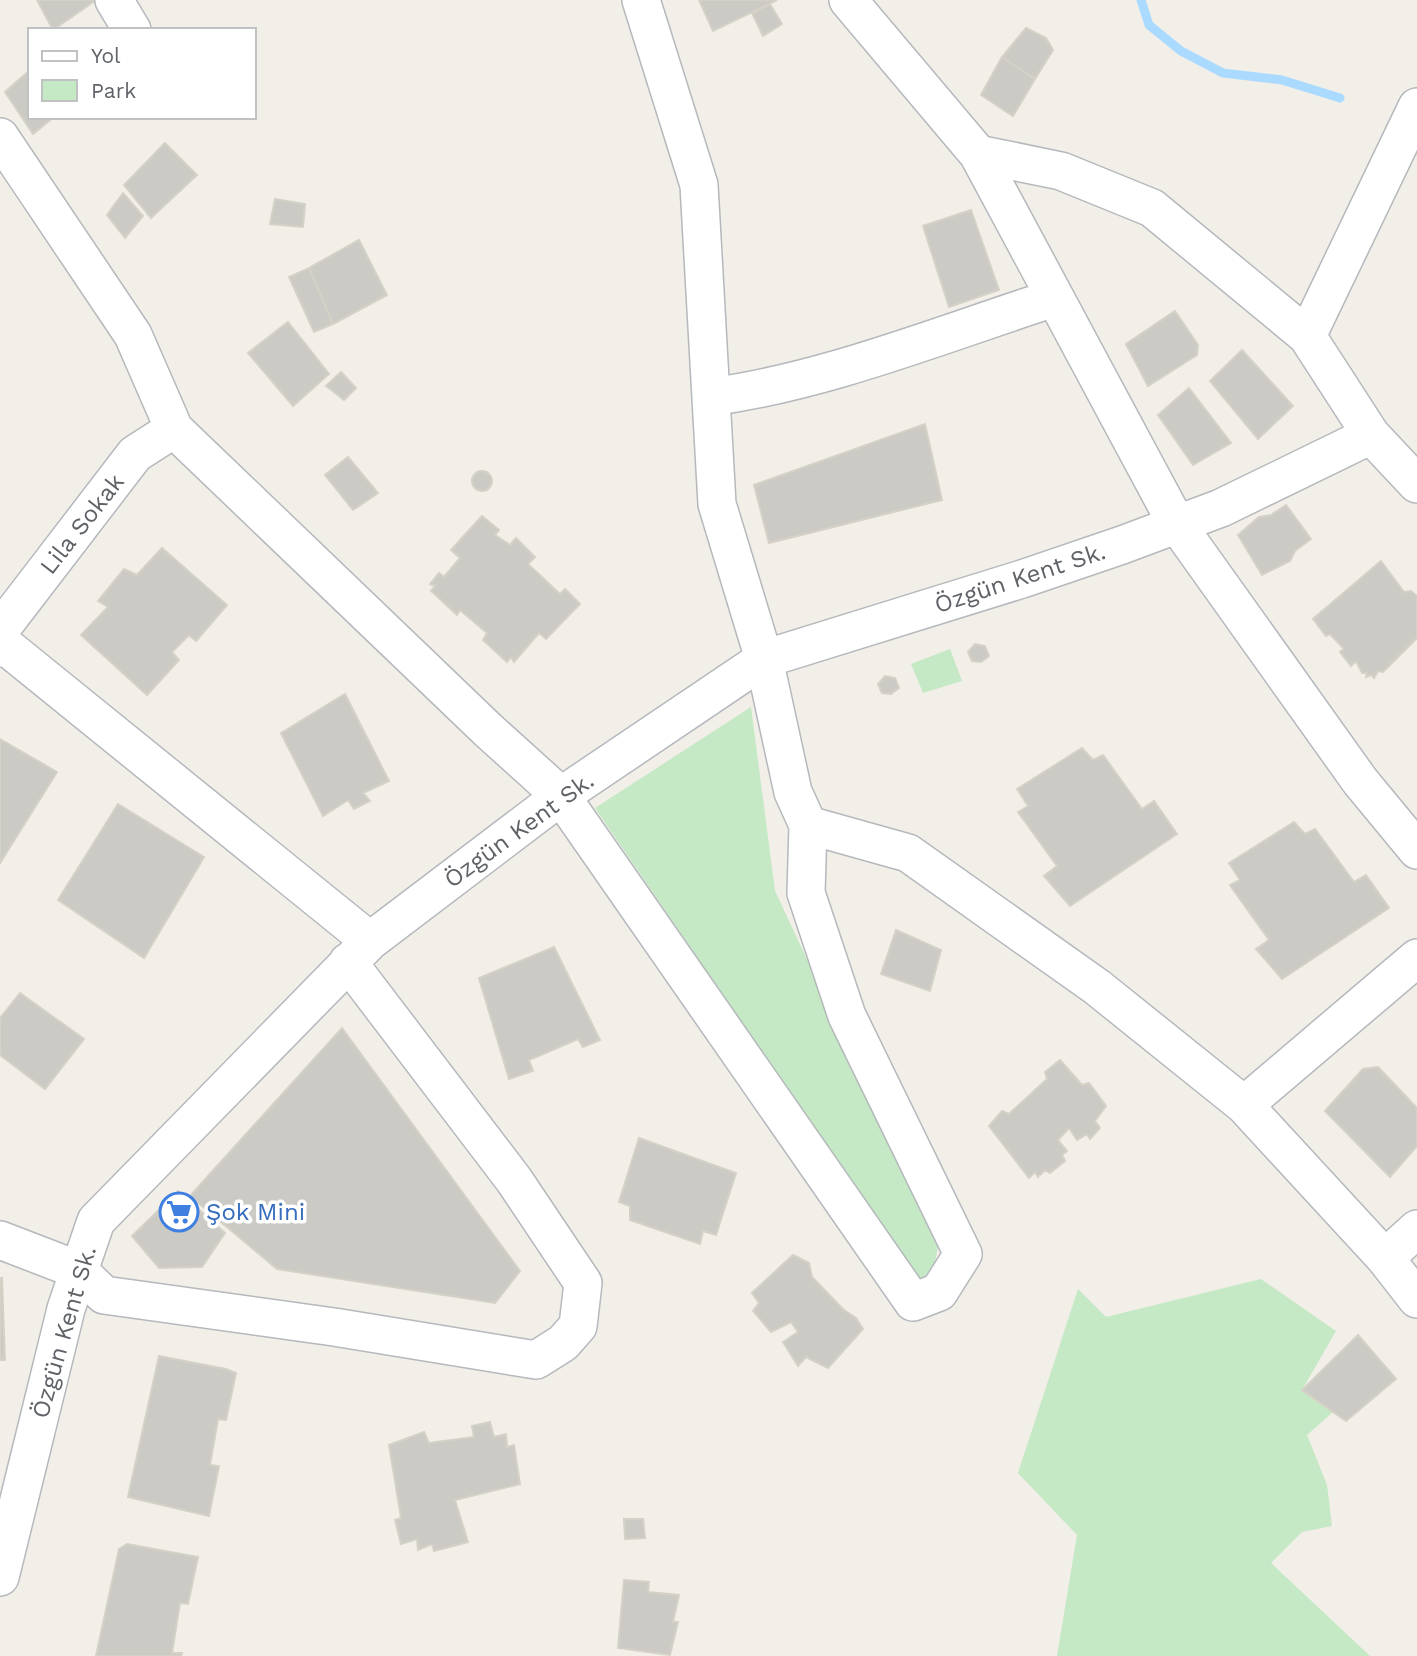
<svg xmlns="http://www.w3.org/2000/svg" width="1417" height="1656" viewBox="0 0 1417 1656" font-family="'Work Sans',sans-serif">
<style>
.green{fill:#c5e8c5}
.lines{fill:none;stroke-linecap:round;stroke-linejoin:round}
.stream{stroke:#aadaff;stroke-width:9}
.building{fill:#cccac5;stroke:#d6d1c6;stroke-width:2}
.minor-casing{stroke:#b5b8bc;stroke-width:40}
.minor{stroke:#fff;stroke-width:37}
.labels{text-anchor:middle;stroke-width:7;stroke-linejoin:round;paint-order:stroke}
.street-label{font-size:24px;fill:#5f6368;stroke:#fff}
.shop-label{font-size:24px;fill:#366cbe;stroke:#fff;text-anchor:start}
</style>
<rect width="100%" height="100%" fill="#f1efe8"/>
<!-- green -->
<path class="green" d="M950 649 962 681 923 693 911 664Z
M751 707 775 891 939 1241 934 1268 919 1281 595 808Z
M1261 1279 1336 1331 1302 1390 1333 1412 1307 1435 1327 1485 1332 1526 1302 1532 1271 1563 1370 1656H1057L1077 1535 1018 1473 1078 1289 1106 1317Z"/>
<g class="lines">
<!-- stream -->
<path class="stream" d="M1141 0 1149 25 1181 51 1223 73 1282 80 1340 98"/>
</g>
<!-- building -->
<path class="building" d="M37 0H96L53 30Z
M699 0H777L713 31Z
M770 4 782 24 763 36 752 13Z
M1026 28 1046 38 1053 50 1035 79 1002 57Z
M1002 57 1035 79 1013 116 981 95Z
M30 70V117H54L33 134 5 92Z
M165 143 197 175 151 218 124 185Z
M123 193 143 216 125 238 107 215Z
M275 199 305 204 303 227 270 224Z
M971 210 999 290 949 307 923 226Z
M359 240 387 295 333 324 309 268Z
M309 268 333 324 314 332 289 277Z
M1175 311 1198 345 1197 355 1148 386 1126 344Z
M288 322 329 374 293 406 248 353Z
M1242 350 1293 406 1258 439 1210 381Z
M341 372 356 388 344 400 326 386Z
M1189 388 1231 443 1193 465 1158 415Z
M925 424 942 500 769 543 754 485Z
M348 457 378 493 353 510 325 475Z
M472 481a10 10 0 1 1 20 0a10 10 0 1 1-20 0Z
M1286 505 1311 539 1295 551 1290 561 1262 575 1238 535 1259 517 1271 515Z
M482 516 499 530 495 535 510 545 516 538 535 557 528 564 560 594 565 589 580 604 546 639 539 633 514 662 511 657 507 662 483 640 487 633 460 610 457 615 431 591 435 586 430 584 439 573 444 577 460 558 451 550Z
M162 548 227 605 196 641 189 635 172 652 179 660 147 695 81 635 108 607 98 601 124 569 137 575Z
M1381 561 1404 592 1411 591 1417 596V638L1383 672 1378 671 1374 678 1371 675 1366 677 1367 673H1362L1356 661 1351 666 1340 652 1344 649 1330 634 1326 636 1313 619Z
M975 644 985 646 989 656 981 662 972 661 968 652Z
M885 676 895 678 899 688 891 694 882 693 878 684Z
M345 694 389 781 363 793 370 801 354 809 348 800 323 816 281 733Z
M0 739 57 772 0 863Z
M1082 748 1093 760 1103 755 1142 809 1154 801 1177 834 1070 906 1044 876 1057 866 1018 812 1028 806 1017 789Z
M118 804 204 857 144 958 58 900Z
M1294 822 1305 834 1315 829 1354 882 1366 875 1389 908 1282 979 1256 949 1269 940 1230 885 1240 880 1229 863Z
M896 930 941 950 930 991 881 974Z
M554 947 600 1040 583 1047 578 1039 529 1060 533 1071 509 1079 479 978Z
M20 993 84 1039 45 1089 0 1055V1018Z
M342 1028 520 1271 495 1303 277 1269 190 1196Z
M1060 1060 1082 1085 1089 1083 1106 1106 1095 1121 1100 1128 1090 1139 1087 1134 1077 1140 1069 1128 1058 1140 1067 1151 1062 1155 1065 1161 1050 1173 1045 1170 1038 1177 1035 1172 1029 1178 989 1126 1002 1111 1009 1114 1047 1079 1045 1072Z
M1378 1067 1417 1108V1146L1390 1177 1325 1111 1363 1069Z
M639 1138 736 1173 716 1235 703 1231 700 1244 630 1220V1206L619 1202Z
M178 1191 225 1233 202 1267 159 1268 132 1236Z
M793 1255 809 1263 812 1277 844 1310 856 1318 863 1329 828 1368 806 1357 798 1366 783 1342 798 1332 791 1322 771 1332 753 1311 759 1303 752 1293Z
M0 1278H2L5 1360H0Z
M1358 1335 1396 1379 1346 1421 1302 1390Z
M159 1356 226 1369 236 1373 226 1420 218 1419 210 1465 219 1466 209 1516 128 1497Z
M490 1422 494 1437 506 1434 507 1447 514 1445 520 1484 455 1500 468 1542 434 1551 432 1544 418 1550 417 1539 401 1544 395 1520 401 1518 389 1445 424 1432 429 1443 474 1437 472 1426Z
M624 1519H643L645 1538 625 1539Z
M127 1544 198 1557 188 1604 180 1603 172 1653H182L181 1656H96L119 1549Z
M624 1580 649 1582 648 1592 679 1595 673 1622H678L670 1655 618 1648Z"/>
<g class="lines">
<defs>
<path id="minor" d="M114 0 132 30
M641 0 699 185 717 504 764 659 793 792 808 825 908 853 1097 987 1244 1105 1385 1258 1417 1299
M848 0 978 154 1061 171 1152 208 1307 336 1371 435 1417 484
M0 137 133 335 174 429 488 730 561 796 913 1302 939 1292 963 1254 847 1016 806 893 808 825
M978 154 1176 523 1360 781 1417 850
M1307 336 1417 107
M711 397C827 381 942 334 1054 298
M0 630 135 454 174 429
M0 648H8L370 941
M1244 1105 1417 958
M0 1240 78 1270 104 1295 334 1327 536 1360 563 1343 578 1326 583 1283 514 1180 348 962
M1385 1258 1417 1229
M0 1577 66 1309 96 1221 370 941 561 796 764 659 1022 579 1122 545 1221 508 1371 435"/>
</defs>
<!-- minor casing -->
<use href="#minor" class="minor-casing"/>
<!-- minor -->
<use href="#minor" class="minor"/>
</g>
<!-- icons -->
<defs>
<symbol id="supermarket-ring" viewBox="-11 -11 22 22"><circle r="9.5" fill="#fff" stroke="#3f7fe0" stroke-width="1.5"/><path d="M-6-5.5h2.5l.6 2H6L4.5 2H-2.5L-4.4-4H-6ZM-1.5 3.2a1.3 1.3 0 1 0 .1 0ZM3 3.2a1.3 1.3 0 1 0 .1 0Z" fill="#3f7fe0"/></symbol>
</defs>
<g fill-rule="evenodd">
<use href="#supermarket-ring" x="157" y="1190" width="44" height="44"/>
</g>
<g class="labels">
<!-- street labels -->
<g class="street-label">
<text transform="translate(82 524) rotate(-52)" y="8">Lila Sokak</text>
<text transform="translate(1020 578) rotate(-18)" y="8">Özgün Kent Sk.</text>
<text transform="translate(519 830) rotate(-36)" y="8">Özgün Kent Sk.</text>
<text transform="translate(64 1332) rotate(-74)" y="8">Özgün Kent Sk.</text>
</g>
<!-- shop labels -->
<g class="shop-label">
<text x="206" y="1220">Şok Mini</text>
</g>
</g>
<!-- legend -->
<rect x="28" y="28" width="228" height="91" fill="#ffffff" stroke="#bfc1c3" stroke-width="2"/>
<rect x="42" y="51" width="35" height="10" fill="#ffffff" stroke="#bfc1c3" stroke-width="2"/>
<text x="91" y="63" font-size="21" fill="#5f6368">Yol</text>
<rect x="42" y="80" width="35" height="21" fill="#c5e8c5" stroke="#bfc1c3" stroke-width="2"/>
<text x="91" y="98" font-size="21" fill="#5f6368">Park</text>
</svg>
